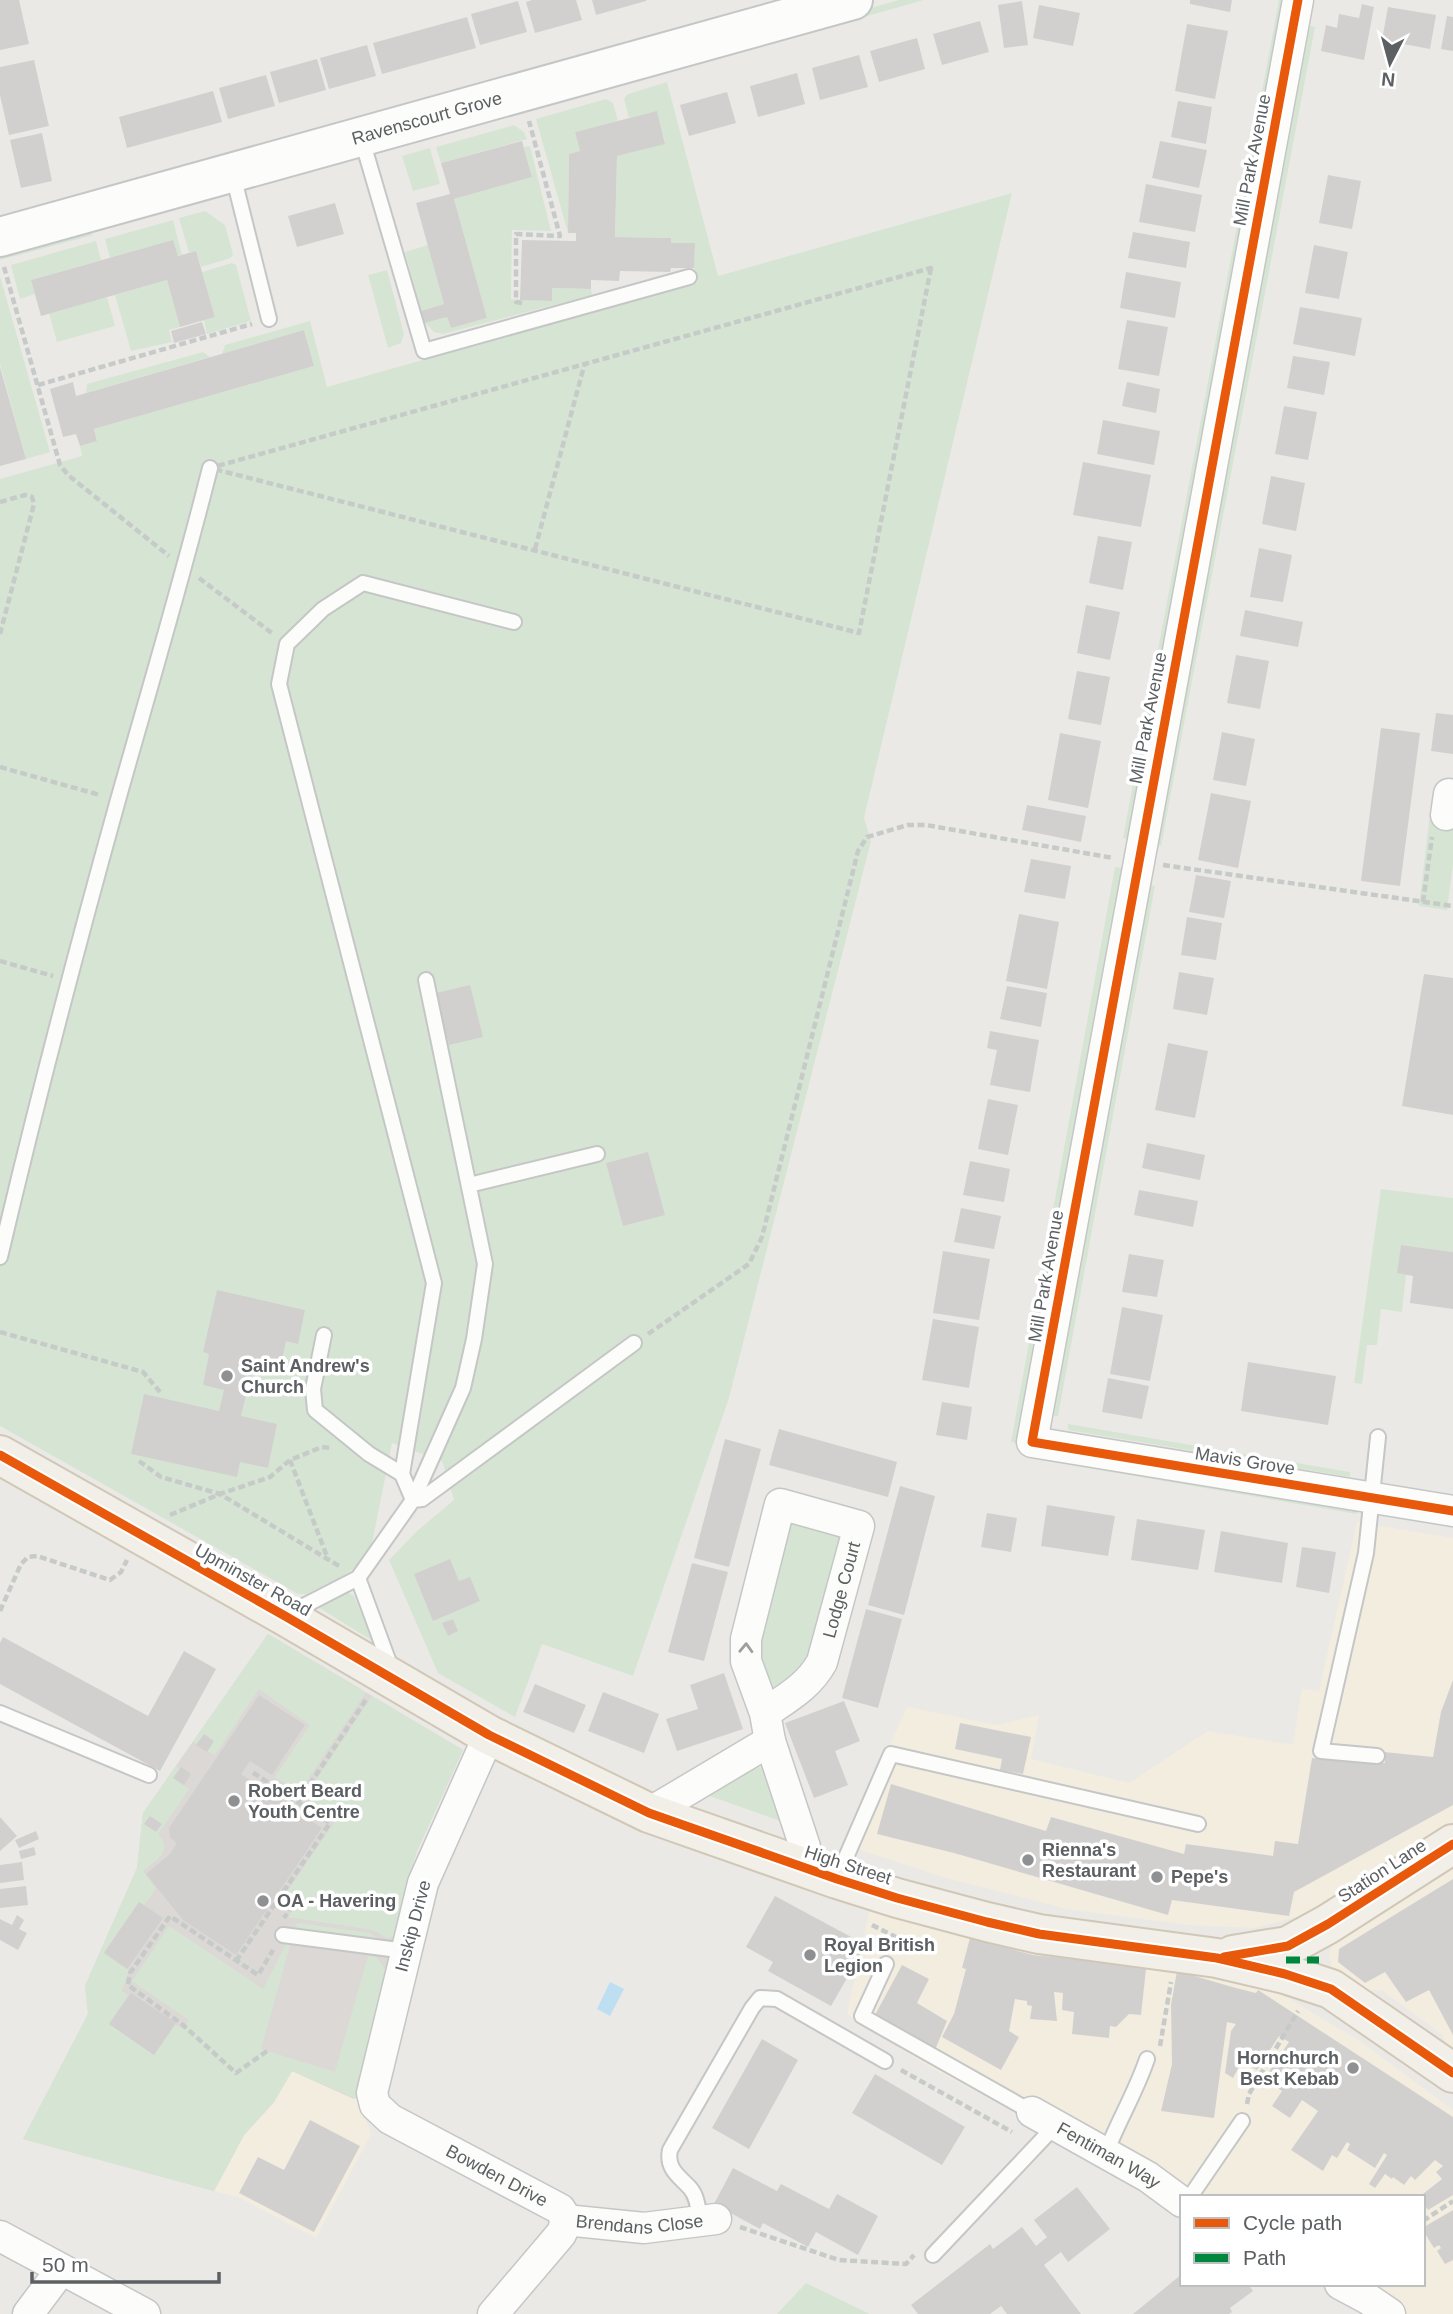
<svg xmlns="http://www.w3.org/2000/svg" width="1453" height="2314" viewBox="0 0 1453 2314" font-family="Helvetica,sans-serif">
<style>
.commercial{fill:#f3ede0}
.education{fill:#dbd8d5}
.green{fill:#d6e5d3}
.water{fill:#bedef1}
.building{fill:#d2d0cf}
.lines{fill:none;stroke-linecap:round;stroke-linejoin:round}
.lane-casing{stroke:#c5c6c6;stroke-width:18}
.street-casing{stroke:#c5c6c6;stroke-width:33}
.secondary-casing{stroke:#c5c6c6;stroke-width:42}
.primary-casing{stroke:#d0c7b7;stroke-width:42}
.path{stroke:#c6cac8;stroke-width:4.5;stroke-dasharray:7 3.5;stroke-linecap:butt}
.lane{stroke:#fcfcfb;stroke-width:14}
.street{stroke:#fcfcfb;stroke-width:30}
.secondary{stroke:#fcfcfb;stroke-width:38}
.primary{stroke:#f1efe8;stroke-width:38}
.quiet{stroke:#00873e;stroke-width:7;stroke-dasharray:14 7;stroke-linecap:butt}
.cycleway-casing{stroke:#fff;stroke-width:13}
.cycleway{stroke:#e8590c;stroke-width:9}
.oneway{stroke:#9c9ea0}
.poi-dot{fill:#8e9091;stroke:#fff;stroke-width:2.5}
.labels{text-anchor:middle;stroke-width:7;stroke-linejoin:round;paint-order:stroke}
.street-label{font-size:18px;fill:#5c6063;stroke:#fff}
.poi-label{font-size:18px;font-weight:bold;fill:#5c6063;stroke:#fff;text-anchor:start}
</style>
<rect width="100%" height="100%" fill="#ebe9e6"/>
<!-- commercial -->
<path class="commercial" d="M1357 1522 1453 1538V1821L1382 1869 1300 1916 1255 1928 1188 1925 1067 1909 943 1877 845 1845 907 1707 997 1725 1039 1715 1031 1759 1129 1783 1208 1731 1293 1745 1302 1689 1319 1691Z
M1453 1861V2053L1446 2048 1443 2035 1381 1990 1364 1991 1337 1973 1331 1965 1329 1954 1334 1940Z
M871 1904 1019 1950 1264 1984 1360 2041 1453 2110V2314H1370L1324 2284H1423V2197H1182V2203L930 2067 847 2014Z
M292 2071 359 2100 371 2134 316 2238 238 2197 214 2191 244 2135 274 2102Z"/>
<!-- education -->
<path class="education" d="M268 1634 463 1750 417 1851 409 1874 388 1973 354 2099 292 2071 274 2102 244 2135 214 2191 23 2139 88 2014 85 1986 137 1868 143 1813Z"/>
<!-- green -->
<path class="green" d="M899 0H924L628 84 641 72Z
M1279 0H1285L1128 839 1123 838Z
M1310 26 1315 27 1161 846 1156 845Z
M667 82 718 276 1012 193 864 818 871 841 729 1398 633 1676 542 1644 515 1717 438 1673 389 1560 417 1531 454 1500 442 1461 392 1443 371 1549C358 1573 330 1581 307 1594H298L0 1426V479L82 456 80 446 97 441 94 429 314 366 304 330 222 354 225 345 310 321 327 387 698 282 694 268 695 244 671 243 670 238 615 237 617 156 665 143 657 112 629 118 624 99 628 94Z
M606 99 613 103 618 121 575 132 580 151 569 155 568 233 536 119Z
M514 125 524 132 527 139 441 163 436 147Z
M530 146 551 231 512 230 511 299 552 301V288L591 289 592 295 443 334 434 332 425 323 447 317 451 328 487 318 454 199 532 177 524 147Z
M430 148 440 184 413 191 402 156Z
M205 211 225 225 233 254 231 258 201 267 196 251 189 253 179 218Z
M173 220 182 255 110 258 105 239Z
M86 230 93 235 0 260V254Z
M96 241 101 260 31 280 35 294 20 299 11 265Z
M428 245 444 304 421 311 405 252Z
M232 263 236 265 251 321 207 334 204 320 215 317 202 272Z
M387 270 404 334 401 343 388 348 368 275Z
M0 276 50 452 26 459 0 364Z
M167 280 180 327 169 330 172 342 131 351 115 295Z
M107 297 115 326 57 342 49 313Z
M203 352 210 357 86 393 87 384Z
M1430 814 1453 817V864L1447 910 1419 906Z
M1115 867 1123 868 1019 1443 1011 1442Z
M1151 885 1155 886 1058 1416H1053Z
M1381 1189 1453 1198V1252L1401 1245 1406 1275 1402 1312 1381 1309 1377 1345H1367L1362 1384 1354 1383Z
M1068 1424 1350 1472V1477L1068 1430Z
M1048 1455 1358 1507 1357 1514 1047 1461Z
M788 1514 849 1531 815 1659 775 1691 771 1690 756 1647Z
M345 1591 354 1596 373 1641 316 1606Z
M268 1634 366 1692 299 1793 275 1777 310 1725 259 1689 215 1755 207 1751 204 1734 197 1744 193 1742Z
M372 1696 463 1750 417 1851 394 1935 388 1939 373 1930 288 1917 300 1900 287 1892 337 1819 305 1797Z
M176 1766 180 1768 173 1778 189 1789 158 1834C174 1850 156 1861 143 1871L156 1889 144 1905 139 1902 104 1952 129 1970 122 1991 128 1995 109 2024 154 2055 175 2025 183 2029 189 2020 132 1981 169 1926 263 1989 286 1944 290 1945 261 2049 335 2072 368 1956 376 1957 388 1973 359 2100 292 2071 274 2102 244 2135 214 2191 23 2139 88 2014 85 1986 137 1868 143 1813Z
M761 1767 770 1769 794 1826 704 1794 751 1769Z
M297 1923 370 1933 382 1942 294 1930Z
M806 2283 870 2314H777Z"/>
<!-- water -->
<path class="water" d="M610 1982 624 1989 610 2016 597 2009Z"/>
<!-- building -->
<path class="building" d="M0 0H19L29 44 0 50Z
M532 0H576L582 20 535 33 526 2Z
M592 0H646V1L596 15Z
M1190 0H1232L1230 12 1190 4Z
M518 1 527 32 480 45 471 14Z
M1022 1 1028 45 1004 48 998 5Z
M1362 4 1374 7 1364 60 1321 51 1326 25 1337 28 1339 14 1359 18Z
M1039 5 1080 13 1073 46 1033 38Z
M1388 7 1436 15 1430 49 1382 40Z
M1447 16 1453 17V51L1441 49Z
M467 17 476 48 382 74 373 43Z
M980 21 989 52 942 65 933 34Z
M1187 24 1228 31 1215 99 1175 91Z
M917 38 925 69 879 82 870 51Z
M367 45 376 76 329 89 320 58Z
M859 55 868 87 820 100 812 68Z
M317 59 326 90 279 103 270 72Z
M34 60 49 126 9 135 0 95V67Z
M797 73 805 104 758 117 750 86Z
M266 75 275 106 228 119 219 88Z
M213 91 222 122 127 148 119 117Z
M727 92 736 123 689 136 680 105Z
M1178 101 1212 107 1206 144 1171 137Z
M657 111 665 144 617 156 615 237 671 238V243H695L694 268H671L670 272 620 271 619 281 591 280V289L552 288V301L520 300 522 240 576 241V233H568L569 154 580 151 575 132Z
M42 133 52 181 21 188 10 140Z
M522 141 532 177 454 199 487 318 451 328 447 317 425 323 421 311 444 304 416 203 450 194 441 163Z
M1160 141 1207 150 1199 188 1152 178Z
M1328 175 1361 181 1352 229 1319 223Z
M1146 184 1202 195 1195 232 1139 222Z
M335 203 344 234 297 247 288 216Z
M1133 232 1190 242 1186 268 1128 258Z
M173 240 178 256 196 251 215 317 180 327 167 280 41 316 31 280Z
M1314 245 1348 252 1339 299 1305 293Z
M1126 272 1181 282 1175 318 1120 308Z
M1300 307 1362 318 1355 356 1293 344Z
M1127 320 1168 327 1159 376 1118 369Z
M202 322 206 334 174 343 171 331Z
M304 330 314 366 94 429 97 441 80 446 76 434 63 437 50 389 73 382 76 396Z
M1293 356 1330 362 1324 395 1287 388Z
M0 367 26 459 0 466Z
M1127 382 1160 389 1156 413 1122 406Z
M1284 406 1317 412 1308 460 1275 454Z
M1103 420 1160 431 1154 465 1097 454Z
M1083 462 1151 475 1141 527 1073 515Z
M1271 476 1305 483 1296 531 1262 524Z
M1098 536 1132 542 1123 590 1089 583Z
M1259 548 1292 555 1283 602 1250 597Z
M1086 605 1120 612 1110 660 1077 653Z
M1245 610 1303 622 1298 647 1240 636Z
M1236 655 1269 661 1260 709 1227 703Z
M1077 671 1110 677 1101 725 1068 719Z
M1436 713 1453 715V754L1431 751Z
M1381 728 1420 733 1400 886 1361 881Z
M1222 732 1255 739 1246 786 1213 780Z
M1060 733 1101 741 1088 808 1048 800Z
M1211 793 1251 801 1238 868 1198 860Z
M1027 805 1086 816 1081 842 1022 830Z
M1031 859 1071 866 1065 899 1024 892Z
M1196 875 1231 881 1224 918 1189 912Z
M1019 914 1059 922 1047 989 1006 981Z
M1187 917 1222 923 1216 960 1181 955Z
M1179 972 1214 978 1207 1015 1173 1009Z
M1424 974 1453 978V1115L1402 1106Z
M470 985 483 1037 449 1045 436 993Z
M1007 986 1047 993 1041 1027 1000 1019Z
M990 1031 1039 1040 1030 1092 990 1085 997 1050 987 1048Z
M1168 1043 1208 1051 1195 1118 1155 1110Z
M988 1099 1018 1105 1008 1155 978 1149Z
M1147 1143 1205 1155 1200 1180 1142 1168Z
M648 1152 665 1215 623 1226 606 1163Z
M970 1161 1010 1169 1004 1202 963 1195Z
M1139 1190 1198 1201 1193 1227 1134 1215Z
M961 1208 1001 1216 994 1249 954 1242Z
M1401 1245 1453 1252V1309L1410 1303 1413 1276 1397 1273Z
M943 1251 990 1259 979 1320 933 1313Z
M1129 1254 1164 1260 1157 1297 1122 1292Z
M217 1290 305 1310 298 1344 286 1341 280 1368 254 1362 241 1416 277 1424 268 1468 240 1462 237 1477 131 1454 144 1394 219 1411 224 1390 203 1385 209 1354 203 1352Z
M1122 1307 1163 1315 1150 1381 1110 1374Z
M933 1319 979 1327 969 1388 922 1380Z
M1248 1362 1336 1376 1328 1425 1241 1411Z
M1108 1378 1149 1386 1142 1419 1102 1412Z
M942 1402 972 1407 967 1440 936 1435Z
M779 1429 897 1462 888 1497 769 1465Z
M725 1439 761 1449 729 1567 694 1558Z
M900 1486 935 1496 904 1615 868 1605Z
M1047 1505 1115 1516 1108 1556 1041 1546Z
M987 1513 1017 1518 1011 1552 981 1547Z
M1137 1519 1205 1530 1198 1570 1131 1560Z
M1221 1531 1288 1543 1282 1583 1214 1572Z
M1302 1547 1336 1552 1329 1593 1296 1587Z
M450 1559 459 1581 470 1577 480 1601 433 1621 414 1574Z
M692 1563 728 1572 704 1661 668 1652Z
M866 1609 902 1619 878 1708 842 1698Z
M453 1619 458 1631 448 1636 442 1623Z
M3 1637 148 1716 184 1651 216 1669 160 1771 0 1684V1643Z
M724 1673 743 1729 677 1751 666 1719 698 1709 690 1685Z
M1453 1680V1805L1294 1892 1289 1916 1172 1900 1168 1915 954 1853 877 1834 891 1784 1046 1831 1051 1817 1184 1854 1186 1844 1273 1856 1275 1841 1298 1844 1312 1758 1385 1763 1384 1752 1433 1757 1441 1712Z
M535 1684 586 1705 574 1733 523 1712Z
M603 1692 659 1714 644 1753 588 1731Z
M259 1695 305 1725 272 1775 250 1761 241 1774 322 1828 236 1955 183 1920 146 1874 170 1854 177 1843 170 1838 169 1828Z
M844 1701 860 1741 835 1751 848 1785 814 1798 785 1723Z
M960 1723 1031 1737 1023 1774 1000 1770 1002 1759 955 1749Z
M204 1734 214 1741 207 1752 196 1745Z
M181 1767 191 1774 184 1785 173 1778Z
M150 1816 162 1824 156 1832 144 1824Z
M0 1817 17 1836 0 1851Z
M36 1831 39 1839 19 1848 15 1840Z
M34 1847 36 1855 21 1859 19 1851Z
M22 1862 24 1880 0 1883V1865Z
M1453 1879V2035L1429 1990 1406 2002 1385 1972 1365 1983 1338 1962 1339 1949Z
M26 1886 28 1905 0 1908V1889Z
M775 1896 866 1945 831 2006 768 1971 773 1962 746 1947Z
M139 1902 163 1918 127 1969 104 1953Z
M17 1915 24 1920 19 1929 27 1933 18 1950 0 1940V1919L12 1925Z
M970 1938 1033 1955 1136 1965V1968L1146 1969 1141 2015 1129 2014 1116 2027 1110 2026 1109 2038 1072 2034 1074 2012 1062 2010 1063 1993 1054 1992 1057 2021 1030 2019 1032 2006 1027 2005V2001L1015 1999 1009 2031 1019 2037 1001 2070 942 2037 954 2014 966 1969 962 1968Z
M902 1965 929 1979 917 2003 947 2021 935 2050 875 2015Z
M1177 1971 1236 1988 1256 1993 1258 1990 1453 2117V2195L1428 2210 1423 2203V2197H1419L1442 2179 1436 2172 1443 2166 1435 2160 1415 2180 1411 2176 1404 2185 1393 2177 1392 2179 1385 2174 1375 2188 1369 2184 1387 2155 1384 2153 1375 2168 1347 2150 1350 2144 1347 2142 1337 2158 1332 2155 1323 2171 1291 2150 1318 2111 1302 2100 1290 2118 1272 2106 1282 2091 1264 2079 1289 2042 1279 2036 1257 2070 1242 2061 1233 2078 1225 2073 1231 2031 1236 2024 1227 2022 1214 2118 1161 2111 1172 2064 1171 2005Z
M131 1993 176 2023 154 2055 109 2024Z
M762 2039 798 2060 749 2149 712 2128Z
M875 2074 965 2127 942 2165 852 2113Z
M310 2120 360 2146 314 2232 239 2193 258 2157 284 2170Z
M733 2168 777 2191 781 2184 829 2209 837 2194 878 2216 858 2255 816 2232 808 2247 763 2223 760 2229 714 2204Z
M1077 2187 1110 2229 1068 2262 1061 2252 1044 2265 1081 2314H1007L1001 2306 990 2314H918L911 2305 990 2244 993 2249 1022 2227 1036 2246 1047 2237 1034 2220Z
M1453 2210V2260L1445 2264 1437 2251 1441 2248 1439 2245 1434 2248 1424 2232V2227Z
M1182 2274V2284H1248L1253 2291 1230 2308 1232 2312 1229 2314H1133Z"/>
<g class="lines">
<defs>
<path id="lane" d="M362 140 424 351 689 277
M233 175 269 319
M514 622 363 583 323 609 287 644 279 684 434 1283 402 1474 413 1500 422 1499 634 1343
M469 1185 597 1154
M0 1257C36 1104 76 951 118 800 149 690 182 580 210 468
M324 1335 313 1389 315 1410 369 1454 402 1474
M358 1578 391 1668
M290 1613 358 1578 413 1500 463 1388 474 1339 485 1264 426 980
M0 1713 149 1775
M1377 1756 1321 1751 1366 1553 1378 1437
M837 1878 891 1754 1198 1824
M283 1935 406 1951
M886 1964 862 2016 1032 2112
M1106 2153C1118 2121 1136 2092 1147 2059
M1190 2197 1242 2121
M700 2221C698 2210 698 2197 690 2188 679 2176 666 2169 670 2150L752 2008 760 1998 777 1999 885 2061
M933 2255 1055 2126"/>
<g id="street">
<path d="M1298 0 1032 1442 1453 1511"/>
<path d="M1446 815 1449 794 1453 795"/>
<path id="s1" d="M765 1713C787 1698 809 1686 822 1662L859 1526 780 1504 746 1639V1661L765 1713 770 1741 805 1847 804 1868"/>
<path id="s2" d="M489 1735 423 1883 372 2093 375 2105 390 2119 560 2209C566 2217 566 2225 561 2234L493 2314"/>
<path d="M649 1813 770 1741"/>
<path id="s3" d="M1032 2112 1148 2177 1182 2202"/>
<path id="s4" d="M565 2220 644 2228 716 2219"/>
<path d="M0 2236 145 2314"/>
<path d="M1340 2284 1368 2299 1390 2314"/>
<path d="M28 2314 61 2270"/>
</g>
<g id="secondary">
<path id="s5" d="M0 237 853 0"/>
</g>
<path id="primary" d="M0 1455 285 1616 489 1735 649 1813 837 1879 897 1898 987 1922 1039 1934 1217 1958 1285 1974 1331 1989 1453 2073
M1233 1955 1288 1946 1328 1924 1453 1844"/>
</defs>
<!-- lane casing -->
<use href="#lane" class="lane-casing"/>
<!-- street casing -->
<use href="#street" class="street-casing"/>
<!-- secondary casing -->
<use href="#secondary" class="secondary-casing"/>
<!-- primary casing -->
<use href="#primary" class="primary-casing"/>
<!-- path -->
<path class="path" d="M4 267 60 465 68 475 169 556
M931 268 859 633 210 468Z
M522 303 516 302V234L560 236 529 121
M38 385 252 324
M0 502 25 495 32 497 34 504 0 634
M535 549 584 366
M199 578 273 634
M0 767 100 795
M1163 865 1453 906
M1423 902 1432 837
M0 961 53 976
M0 1332 143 1372 160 1392
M648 1334 749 1264 762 1237 858 851 867 837 908 825H926L1113 858
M290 1460 328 1559
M139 1461 161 1477 220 1494 339 1566
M170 1515 220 1494 270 1477 290 1460 322 1447 330 1448
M0 1611 21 1564 28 1557 37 1556 110 1580 121 1572 127 1560
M298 1802 367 1698
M283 1892 296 1901 284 1918
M872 1925 896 1937 892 1947
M236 1961 330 1823 252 1772
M1160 2046 1171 1982
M267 2051 236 2073 183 2025 128 1985 130 1973 170 1916 258 1975 273 1950
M901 2070 1012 2132
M1247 2104 1249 2094 1298 2011
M1423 2221 1453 2201
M740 2227 839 2260 906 2264 914 2255"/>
<!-- lane -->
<use href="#lane" class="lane"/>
<!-- street -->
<use href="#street" class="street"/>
<!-- secondary -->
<use href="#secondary" class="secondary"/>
<!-- primary -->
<use href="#primary" class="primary"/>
<!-- quiet -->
<path class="quiet" d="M1286 1960H1319"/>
<defs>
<path id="cycleway" d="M1298 0 1032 1442 1453 1511
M0 1455 285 1616 489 1735 649 1813 837 1879 897 1898 987 1922 1039 1934 1217 1958 1285 1974 1331 1989 1453 2073
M1224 1957 1288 1946 1328 1924 1453 1844"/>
</defs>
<!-- cycleway casing -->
<use href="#cycleway" class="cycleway-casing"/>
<!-- cycleway -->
<use href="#cycleway" class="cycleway"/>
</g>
<!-- one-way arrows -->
<defs><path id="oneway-chevron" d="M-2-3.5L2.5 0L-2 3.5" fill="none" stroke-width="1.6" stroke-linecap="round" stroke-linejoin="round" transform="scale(1.75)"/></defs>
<use class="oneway" href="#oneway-chevron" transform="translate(746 1648) rotate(-88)"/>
<!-- markers -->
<g class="poi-dot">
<circle cx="227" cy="1376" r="7"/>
<circle cx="234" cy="1801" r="7"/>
<circle cx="1028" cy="1860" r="7"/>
<circle cx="1157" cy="1877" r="7"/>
<circle cx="263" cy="1901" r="7"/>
<circle cx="810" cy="1955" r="7"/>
<circle cx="1353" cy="2068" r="7"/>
</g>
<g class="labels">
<!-- street labels -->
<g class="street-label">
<text dy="6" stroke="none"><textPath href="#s5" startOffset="443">Ravenscourt Grove</textPath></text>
<text transform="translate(1252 160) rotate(-79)" y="6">Mill Park Avenue</text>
<text transform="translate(1148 718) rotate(-79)" y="6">Mill Park Avenue</text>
<text transform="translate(1046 1276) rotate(-80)" y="6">Mill Park Avenue</text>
<text transform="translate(1245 1461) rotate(9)" y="6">Mavis Grove</text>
<text transform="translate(253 1580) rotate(29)" y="6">Upminster Road</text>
<text dy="6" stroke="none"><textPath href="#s1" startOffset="152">Lodge Court</textPath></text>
<text transform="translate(848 1865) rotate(18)" y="6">High Street</text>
<text transform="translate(1382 1871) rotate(-33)" y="6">Station Lane</text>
<text transform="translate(413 1926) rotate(-75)" y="6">Inskip Drive</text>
<text dy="6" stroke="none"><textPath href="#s3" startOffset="88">Fentiman Way</textPath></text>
<text dy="6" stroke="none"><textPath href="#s2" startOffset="532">Bowden Drive</textPath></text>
<text dy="6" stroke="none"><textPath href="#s4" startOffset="75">Brendans Close</textPath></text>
</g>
<!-- poi labels -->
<g class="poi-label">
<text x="241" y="1372">Saint Andrew's<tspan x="241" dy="21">Church</tspan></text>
<text x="248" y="1797">Robert Beard<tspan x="248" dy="21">Youth Centre</tspan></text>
<text x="1042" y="1856">Rienna's<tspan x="1042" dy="21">Restaurant</tspan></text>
<text x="1171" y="1883">Pepe's</text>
<text x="277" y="1907">OA - Havering</text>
<text x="824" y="1951">Royal British<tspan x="824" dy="21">Legion</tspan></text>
<text x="1339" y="2064" text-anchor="end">Hornchurch<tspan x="1339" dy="21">Best Kebab</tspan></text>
</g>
</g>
<!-- legend -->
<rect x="1180" y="2195" width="245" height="91" fill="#ffffff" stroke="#bebfc1" stroke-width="2"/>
<rect x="1194" y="2218" width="35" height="10" fill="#e8590c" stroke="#bebfc1" stroke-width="2"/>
<text x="1243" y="2230" font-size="21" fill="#5c6063">Cycle path</text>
<rect x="1194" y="2253" width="35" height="10" fill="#00873e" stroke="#bebfc1" stroke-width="2"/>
<text x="1243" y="2265" font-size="21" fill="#5c6063">Path</text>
<!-- north arrow -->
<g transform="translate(1390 63) rotate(186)" stroke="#ffffff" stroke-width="5" paint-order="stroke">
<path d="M0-5L12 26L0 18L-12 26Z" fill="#5c6063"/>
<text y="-10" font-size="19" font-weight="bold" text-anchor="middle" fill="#5c6063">N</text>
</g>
<!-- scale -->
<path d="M32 2272v10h187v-10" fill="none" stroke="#5c6063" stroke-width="3.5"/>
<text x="42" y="2272" font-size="21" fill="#5c6063" stroke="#ffffff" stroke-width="5" paint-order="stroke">50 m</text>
</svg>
